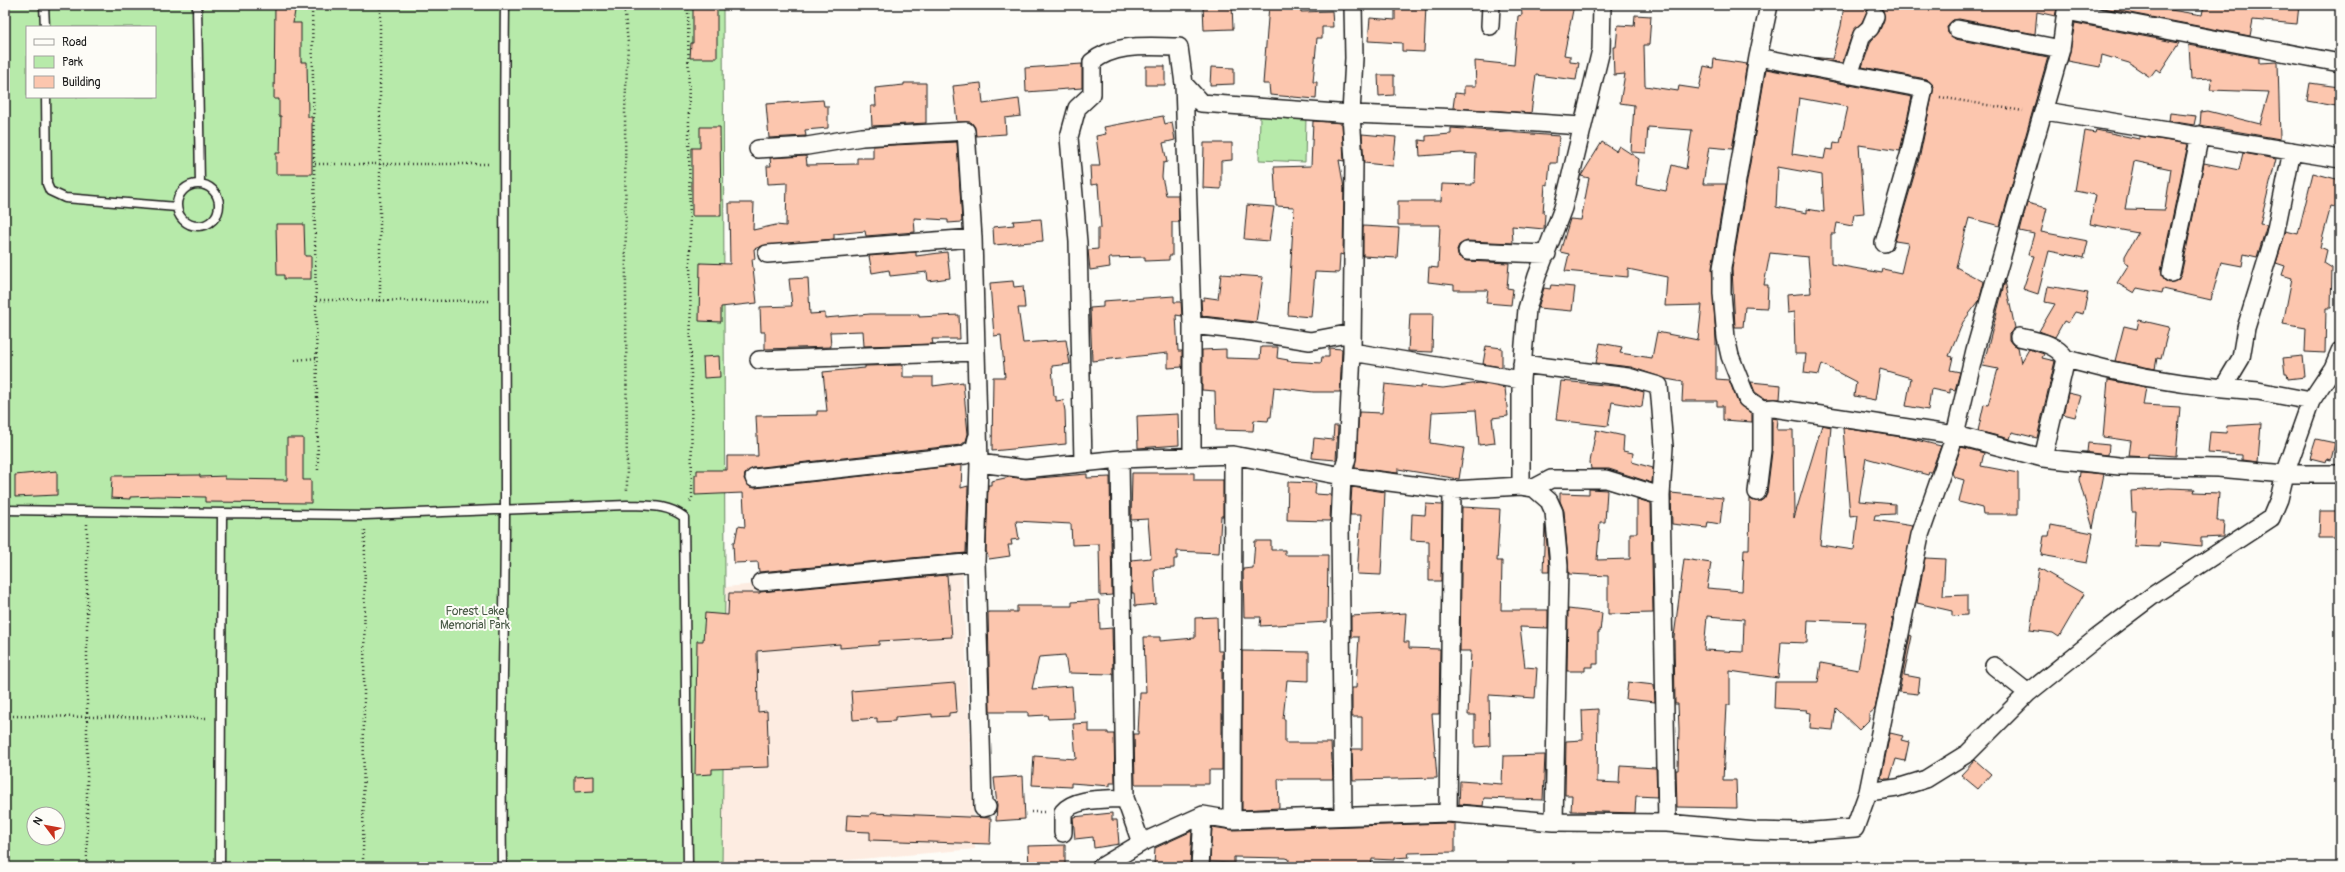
<svg xmlns="http://www.w3.org/2000/svg" width="2345" height="872" viewBox="0 0 2345 872" font-family="Pangolin,sans-serif">
<style>
.built{fill:#fdece1}
.green{fill:#b7eaaa;stroke:#6a8363;fill-rule:evenodd}
.water{fill:#98d1f8;stroke:#6689a0}
.building{fill:#fcc6ae;stroke:#1c1c1c;fill-rule:evenodd}
.lines{fill:none;stroke-linecap:round;stroke-linejoin:round}
.lane-casing{stroke:#1c1c1c;stroke-width:11}
.street-casing{stroke:#1c1c1c;stroke-width:20}
.path{stroke:#1c1c1c;stroke-width:2.5;stroke-dasharray:1 3;stroke-linecap:butt}
.lane{stroke:#fdfcf7;stroke-width:8}
.street{stroke:#fdfcf7;stroke-width:17}
.labels{text-anchor:middle;stroke-width:4;stroke-linejoin:round;paint-order:stroke}
.park-label{font-size:12px;fill:#4a5a47;stroke:#fdfcf7}
</style>
<rect width="100%" height="100%" fill="#fdfcf7"/>
<filter id="ink" filterUnits="userSpaceOnUse"><feTurbulence type="fractalNoise" baseFrequency=".025" numOctaves="2"/><feDisplacementMap in="SourceGraphic" scale="8" xChannelSelector="R" yChannelSelector="G"/><feConvolveMatrix kernelMatrix="1 2 1 2 8 2 1 2 1" color-interpolation-filters="sRGB"/></filter>
<g filter="url(#ink)">
<!-- built -->
<path class="built" d="M962 563 975 849 768 867H722L726 587Z"/>
<!-- green -->
<path class="green" d="M5 5H723L725 590 722 867H5V226L9 214 5 168ZM27 27H155V97H27ZM34 814H58V838H34Z
M1260 116 1306 117 1305 162 1259 160Z"/>
<!-- water -->
<path class="water" d="M2170 863V867H2117V866Z"/>
<!-- building -->
<path class="building" d="M275 5H296L293 23H301V62H307L308 117H312V174H276V153H280L281 116H279V99H274Z
M1232 5 1233 29 1204 30 1203 6Z
M1269 5H1301V12L1332 11 1333 27H1322V38H1317L1313 82H1317L1316 99 1270 95 1269 84H1263Z
M1395 5H1426L1424 52 1402 51V43L1368 41 1370 18 1395 20Z
M1521 5H1574L1564 55 1570 56V62L1579 63 1576 80 1536 75 1531 113 1453 108 1455 93 1464 94V86H1476L1475 61 1514 65 1518 16 1522 15Z
M1844 5H2058L2055 16 2037 12 2035 34 1959 19 1953 20 1947 27 1948 33 1955 39 2048 57 2000 226 1969 218 1956 267 1984 282 1979 301 1963 322 1949 356 1953 357 1950 370 1960 372 1955 390 1950 389V393L1931 389 1928 410 1906 406 1911 378 1880 369 1875 400 1854 396 1856 382 1822 364 1819 375 1804 373 1806 354H1795L1794 312 1787 313 1786 295 1811 293 1808 257 1770 253 1764 285H1768L1767 308 1745 307 1743 327H1735L1732 269 1766 69 1912 97 1900 151 1859 145 1864 213 1854 214 1852 226 1837 223 1835 234H1831V264L1882 273 1883 269 1901 273 1908 243 1895 241 1920 155 1934 86 1926 79 1862 67 1871 41 1879 32 1884 20 1883 10 1878 7 1869 8 1862 22 1853 32 1842 63 1810 57 1832 59 1841 26ZM1799 98 1848 107 1840 143 1834 142 1833 150 1826 149 1824 159 1792 154ZM1778 167 1822 175 1824 212 1807 209V213L1776 207Z
M2088 5H2165L2164 9 2202 15 2204 5H2299L2297 24 2253 20 2250 36Z
M693 7H717V58H690L691 43H693Z
M1635 15 1651 16 1649 45H1644L1645 86 1678 91 1679 86 1699 89 1704 66 1713 68 1714 59 1747 64 1732 149 1709 147 1703 184H1726L1712 268 1716 341V379L1729 380 1738 403 1752 414V422L1723 420V406H1717V401H1682L1683 382 1666 379 1631 367 1596 363 1600 343 1622 347 1620 353 1652 358 1657 332 1698 340 1702 305 1665 306 1667 277 1628 269V277L1565 271 1569 254 1560 252 1570 219 1581 220 1589 178 1581 176 1602 142 1616 151 1619 146 1639 159 1636 185 1666 191 1672 165 1686 169 1692 130 1648 127 1646 153 1631 152 1634 105 1620 103 1625 74 1614 75 1613 47H1616L1618 25 1634 26Z
M2075 23 2179 43 2160 72 2156 69 2150 77 2129 63 2102 55 2100 67 2068 61Z
M2189 45 2259 58V63L2278 62 2280 139 2200 125 2201 112 2208 111 2260 124 2269 92 2210 90 2212 78 2191 79Z
M1082 64V88L1026 92 1025 68Z
M1146 66H1165V85H1146Z
M1211 67 1234 68V84L1210 85Z
M1378 75H1394V95L1379 96Z
M904 83H926V123L872 126 871 106H876L875 88 904 85Z
M981 83 983 104 1019 99 1021 116 1005 118 1006 134 976 136 974 126 971 122H957L953 86Z
M2310 83 2339 87 2336 106 2307 101Z
M823 100 824 106H828V128L805 130 806 136 769 138 766 104Z
M2170 113 2196 116 2194 125 2169 121Z
M1163 116 1165 124 1172 122 1175 140 1163 143 1167 162 1163 163 1162 177 1166 195H1178L1179 222H1172V256H1169V260L1145 261V257L1109 258 1110 267 1090 270 1088 250 1098 249V228H1101L1098 184 1091 185 1090 166H1100L1096 136 1106 134 1104 127Z
M1313 121 1342 123 1344 161 1339 160 1344 188 1343 255 1340 254 1339 273 1315 272 1311 317 1288 315 1294 207 1276 206 1274 167 1311 166Z
M700 127H720L721 216H692V148H700Z
M1451 128 1559 136 1557 163H1550L1548 185 1545 184 1543 213 1545 214 1544 229 1512 226 1513 243 1467 241 1459 245 1457 250 1458 256 1466 261 1509 263 1507 288 1513 289 1511 305 1486 303 1488 290H1454V285L1428 282 1429 267 1438 268 1440 225H1398V201H1441L1442 184 1472 185V183H1475L1476 154 1461 153 1420 156 1419 140 1426 141V136L1451 134Z
M2096 130 2139 139V136L2188 144 2161 271 2164 280 2169 283 2178 280 2181 275 2204 163 2239 170 2243 153 2276 159 2260 224 2267 225 2257 257 2244 254 2242 266 2221 262 2211 300 2163 289 2162 293 2137 288 2134 293 2117 283 2129 264 2125 262V256L2138 233 2090 224 2096 195 2075 191 2085 131 2095 133ZM2134 161 2171 169 2165 210 2125 209Z
M1362 134 1396 137 1393 166 1364 163Z
M957 142 962 222 948 223V220L914 218 915 232 866 236 865 231 834 234V239L762 246 754 249 755 259H752L757 303 721 307V322L699 321 700 263 730 264 729 203H754L753 230 776 225 786 226 787 183 768 184 767 166H771L770 158 806 156 807 165 857 164V158H873V146Z
M1204 143H1232V160L1221 161V189L1203 188Z
M2313 173 2340 180V208L2331 206 2320 247 2327 250 2324 263 2332 268 2331 308H2326L2325 353 2305 352 2306 328 2283 324 2292 278 2282 275 2285 266 2276 263 2286 231 2298 234Z
M2027 203 2047 208 2041 232 2088 241 2084 258 2049 251 2038 294 2023 289 2034 256 2028 255 2034 234 2020 231Z
M1247 205 1274 207 1269 241 1244 239Z
M1041 219 1043 241 994 245 993 227 1014 225 1013 221Z
M276 224H304L305 256H311V279H284V275H277Z
M1363 226 1399 228 1397 258 1363 256Z
M916 252V256L947 252 950 278 928 281 927 272 890 276 889 270 872 273 869 256Z
M1221 274 1263 277 1256 322 1202 316 1201 300H1204V297L1218 299Z
M808 278 810 314 825 313V318L870 314H919V317L959 315 960 339H932L933 344 864 346 863 331 830 332 831 347 765 349V332H761L760 307 792 306 789 279Z
M1013 281 1014 287 1023 286 1025 308H1018L1023 343 1066 340 1070 364 1052 366 1054 396H1056V401L1063 400 1065 411 1066 444 992 451 993 377H1005L1001 335 994 336 990 283Z
M2005 281 2015 328 2009 334V340L2013 345 2018 347 2021 363 2029 349 2044 354 2042 358 2055 361 2037 438 2012 432 2010 439 1978 431 1984 404 1988 405 1998 369 1983 366Z
M1551 285 1575 287 1572 311 1538 308 1544 288 1550 289Z
M2048 286 2088 293 2083 314 2075 312 2068 323 2064 321 2055 337 2039 331 2055 304 2045 302Z
M1174 296V302H1181L1182 316 1176 315 1178 351H1182V367L1168 368V353L1092 361 1090 308 1103 307V301Z
M1410 314H1433L1432 352 1408 351Z
M2139 320 2169 327 2161 359 2157 358 2155 369 2115 361 2124 326 2137 329Z
M1486 346 1502 348V367L1483 364Z
M1261 347H1278L1277 358 1288 360 1287 361 1321 363 1322 357H1329V348L1342 349 1340 392H1313L1274 387 1271 417H1269L1268 421 1254 420 1253 431 1216 430 1215 391 1202 390V350L1226 349V358L1260 359Z
M719 356 720 377 704 378 703 357Z
M2303 356 2305 377 2288 379 2287 374H2285L2283 358Z
M903 365V377H933V386L963 382 968 434 966 441 961 445 753 468 745 474 744 479 750 487 755 488 962 465 961 488 968 486 966 553 759 572 758 562 734 563 733 542H735L738 526 745 527 743 493 695 495V475H697V470H727V456H758L756 416 817 415V411H827L823 372 865 368V366Z
M2108 380 2146 387 2143 405 2180 407 2176 456 2148 454V457L2129 456 2131 441 2103 437Z
M1561 381 1626 387 1644 392 1642 407 1612 402 1608 426 1556 420Z
M1751 382 1781 385 1780 399H1765L1755 392Z
M1479 383 1505 388 1508 416 1492 418 1495 443 1479 445 1476 410 1432 412 1430 443 1464 448 1459 479 1398 469V473L1355 468 1359 412 1382 413 1385 384 1421 388V386L1443 388Z
M2068 393 2081 396 2075 417 2063 414Z
M1178 414 1179 445 1138 448 1137 416Z
M1772 418 1778 419 1777 430H1793L1794 518 1822 425 1831 427 1820 545 1854 550 1858 515 1850 516 1843 428 1908 438 1941 446 1931 472H1929L1928 475 1866 458 1859 501 1895 504V514L1875 515 1874 520 1913 526 1893 618 1891 619H1893L1875 709 1869 714V720L1859 730 1836 708 1833 730 1810 728 1811 713 1806 712 1807 710 1774 708 1775 682H1818L1821 663 1858 670 1866 622 1808 620 1807 643 1781 642 1778 678 1730 671V705H1727L1723 780H1736L1737 808 1677 807 1676 770H1678L1679 729 1678 704H1675L1674 637 1684 559 1711 563 1707 588 1742 591 1744 549H1749L1750 499 1761 501 1767 493 1772 452ZM1707 616 1744 619 1743 652 1704 650Z
M2261 424 2258 462 2242 460V455L2208 453 2210 432 2226 433 2227 426Z
M1334 426H1338L1336 460 1312 458 1314 438 1333 440Z
M1596 430 1624 436 1623 451 1633 453 1632 462 1653 468 1652 483 1609 469H1591L1590 462Z
M287 438H303V480H311V503L205 502V497L157 496 130 497V499L111 498 112 476 200 475V477L225 476V479L287 480Z
M2316 439 2335 443 2331 460 2327 459 2326 462 2310 458Z
M2088 443 2109 445 2108 455 2082 452H2087Z
M1961 447 1984 453 1981 466 2018 473V514H1983L1982 508 1959 502 1964 480 1954 477 1952 473Z
M57 471V495L15 497V475Z
M2080 472 2104 474 2093 528 2079 480Z
M1132 473H1194V480H1223V516H1221L1219 553 1177 551V559H1174V568L1154 569 1156 604 1135 606 1134 593H1132L1131 560 1151 558 1148 519 1131 520Z
M1087 474V478L1110 477 1112 595 1100 596 1099 544 1072 545 1071 524 1016 521 1019 539 1011 540 1012 545H1008L1010 556 989 559 986 551 988 485H991V481L1010 477 1026 479Z
M1288 482 1316 483 1315 494 1331 495 1330 521 1287 520Z
M1352 487 1385 492 1381 575 1357 574 1361 515H1350Z
M2169 488 2195 489 2194 492 2219 493 2217 521H2224L2223 537 2201 538V546L2160 542 2159 547 2134 546 2136 512H2132L2131 491Z
M1589 489 1607 490 1605 522H1600L1597 560 1630 559V533H1637V499L1651 503 1653 613 1608 614V576L1569 574 1564 511 1560 501V493L1589 494Z
M1671 493 1723 498 1720 524 1708 522 1707 528 1672 524Z
M1426 504 1442 505 1441 581H1429V541L1411 540 1412 514 1425 515Z
M1462 507 1500 509 1497 561H1502L1501 610H1548V628L1520 627 1525 667 1537 668 1535 698 1489 695 1490 746 1475 747V715H1468L1471 651H1460Z
M2320 511H2340V538H2319Z
M1545 525 1549 566V572H1543Z
M2051 525 2093 533 2087 563 2041 555 2044 536H2049Z
M1255 541H1271V550H1285V555H1328L1327 622 1260 626 1261 617H1244L1243 569 1253 568Z
M1925 558 1945 559 1943 596 1967 595V615L1952 616V611L1917 603Z
M2039 568 2084 594 2059 637 2053 633 2030 630Z
M947 575 952 637 879 641V645L840 648V644L757 651 758 712 767 711 769 767 712 769V774L695 775 697 641H703L705 613 728 615 729 593H760V592Z
M1099 600 1100 629 1112 628 1113 674 1068 673 1065 655 1039 657 1032 689 1072 686 1074 718 1048 719 1047 715 1028 716V712H990L988 612H1017V606H1072V602Z
M1568 609 1602 613 1600 632H1598V664H1593V667H1585V671H1567Z
M1406 613 1404 642H1409V648L1440 649 1439 714H1432L1437 778 1353 780 1352 749H1362V717H1352V688H1356L1359 637H1351V616Z
M1217 617 1218 651H1222V770H1209V784H1135L1134 734H1138L1140 693H1146L1144 637H1160V641L1195 638V618Z
M1910 635 1912 636 1904 675 1920 678 1918 694 1899 692Z
M1242 651 1309 652V681L1287 680 1283 719H1285V743H1331L1333 779H1278L1279 808 1242 810Z
M1628 682 1654 685 1655 702 1626 699Z
M955 683 957 712 949 713V716L932 717V714L895 717V721L877 722V718L853 720 851 691Z
M1598 709 1597 782 1619 783 1620 766 1656 768 1657 797 1636 796 1635 813 1571 811 1572 795H1565L1566 741 1583 740 1582 710Z
M1089 723V732H1108V734H1114L1115 783H1110V786L1071 783V787L1032 785 1034 756 1076 759 1073 724Z
M1890 733 1903 736 1901 740 1909 742 1905 761 1896 759 1890 779H1886L1881 778Z
M1545 755 1543 800 1484 798 1483 806 1459 804 1460 781 1502 784 1503 756Z
M1975 760 1991 774 1978 789 1961 775Z
M594 776V791L575 792V777Z
M1023 776 1025 819 996 821 997 805 994 778Z
M871 813 991 818 990 844 870 840V832L846 831 847 815 869 816Z
M1112 813V820H1117L1119 844 1094 848 1093 837 1075 839 1073 817Z
M1448 823 1455 824V852L1408 853 1409 857 1394 858V860L1372 859 1371 867H1288L1289 859 1286 858 1234 857V863L1210 862 1212 827 1232 830Z
M1192 831 1190 865 1188 867 1154 865 1155 848Z
M1065 845V867H1029L1028 846Z"/>
<g class="lines">
<defs>
<path id="lane" d="M44 5 45 27
M197 5 200 184
M46 97 47 184 50 191 65 198 177 207
M177 205a21 21 0 1 1 42 0a21 21 0 1 1-42 0Z
M5 510 365 515 627 505C649 506 667 504 684 517L688 867
M220 867 222 514
M502 867C500 747 505 627 505 507 505 340 503 173 505 5"/>
<path id="street" d="M1769 5 1758 57 1722 268V293L1726 338 1730 356 1747 399 1762 409 1774 408 1955 435 2043 458 2119 466 2218 468 2285 474 2311 401 2333 368 2340 351
M1490 26 1491 5
M1957 29 2061 49
M1758 57 1924 89 1910 152 1884 243
M1849 75 1862 35 1870 28 1875 16
M1184 84 1192 325V456
M2045 111 2340 159
M758 149 807 146 862 137 966 131 973 238 979 463 976 562 983 808 987 807
M1467 251 1547 254
M767 254 973 238
M2171 273 2200 135
M1192 325 1253 332 1310 341 1352 333
M2019 337C2036 341 2056 343 2066 359
M1352 352 1521 380
M759 360 975 352
M1522 364 1628 377 1659 386 1664 447 1661 496 1667 823
M2223 388 2258 391 2311 401
M2043 458 2066 359C2117 373 2170 383 2223 388L2241 358 2246 328 2275 234 2292 151
M1120 459 1125 798 1141 843
M1083 462 1078 242 1069 137 1077 108 1092 94V62C1116 42 1150 47 1179 47L1184 84 1201 103 1351 114 1462 118 1581 126
M979 463 1025 469 1120 459 1233 455 1342 476 1452 490 1521 486 1534 488 1549 501 1554 512 1559 566 1554 822
M754 478 965 455 975 447 977 438
M1521 486V380L1527 309 1537 276 1563 208 1601 50 1602 5
M1534 488 1551 479H1606L1661 496
M1757 492 1762 451V409
M761 582 976 562
M1994 666 2028 693
M1868 792 1897 788 1926 779 1968 753 2028 693 2098 637 2155 594 2271 518 2279 499 2285 474H2340
M1448 813 1452 490
M1343 816 1340 524 1342 476 1347 458 1352 352 1354 162 1351 114 1354 58 1353 5
M1232 820 1448 813 1554 822 1667 823 1756 831 1800 832 1855 828 1868 792 1920 535 1955 435 1975 350 2061 49 2066 11 2340 63
M1063 833V812C1076 797 1106 800 1125 798
M1101 867 1141 843 1203 815 1232 820 1233 455
M1200 867 1203 815"/>
</defs>
<!-- lane casing -->
<use href="#lane" class="lane-casing"/>
<!-- street casing -->
<use href="#street" class="street-casing"/>
<!-- path -->
<path class="path" d="M312 5 318 471
M624 5 628 43 625 111 627 491
M688 5 692 498 689 504
M1940 97 2023 111
M315 164H490
M316 300 492 301
M380 301V5
M295 360 317 358
M87 524V867
M5 716 206 718
M1031 812H1044
M363 867 365 528"/>
<!-- lane -->
<use href="#lane" class="lane"/>
<!-- street -->
<use href="#street" class="street"/>
</g>
</g>
<g class="labels">
<!-- park labels -->
<g class="park-label">
<text x="475" y="615">Forest Lake<tspan x="475" dy="14">Memorial Park</tspan></text>
</g>
</g>
<!-- margin -->
<rect width="2345" height="872" fill="none" stroke="#fdfcf7" stroke-width="20"/>
<rect x="10" y="10" width="2325" height="852" fill="none" stroke="#1c1c1c" stroke-width="1.5" filter="url(#ink)"/>
<!-- legend -->
<rect x="26" y="26" width="130" height="72" fill="#fdfcf7" stroke="#a3a29f"/>
<rect x="34" y="39" width="20" height="6" fill="#fdfcf7" stroke="#a3a29f"/>
<text x="62" y="46" font-size="12" fill="#1c1c1c">Road</text>
<rect x="34" y="56" width="20" height="12" fill="#b7eaaa" stroke="#a3a29f"/>
<text x="62" y="66" font-size="12" fill="#1c1c1c">Park</text>
<rect x="34" y="76" width="20" height="12" fill="#fcc6ae" stroke="#a3a29f"/>
<text x="62" y="86" font-size="12" fill="#1c1c1c">Building</text>
<!-- north arrow -->
<g transform="translate(46 826) rotate(302)"><circle r="19" fill="#fdfcf7" stroke="#a3a29f"/>
<path d="M0-3L7 15L0 10L-7 15Z" fill="#c8321e"/>
<text y="-6" font-size="11" font-weight="bold" text-anchor="middle" fill="#1c1c1c">N</text>
</g>
</svg>
